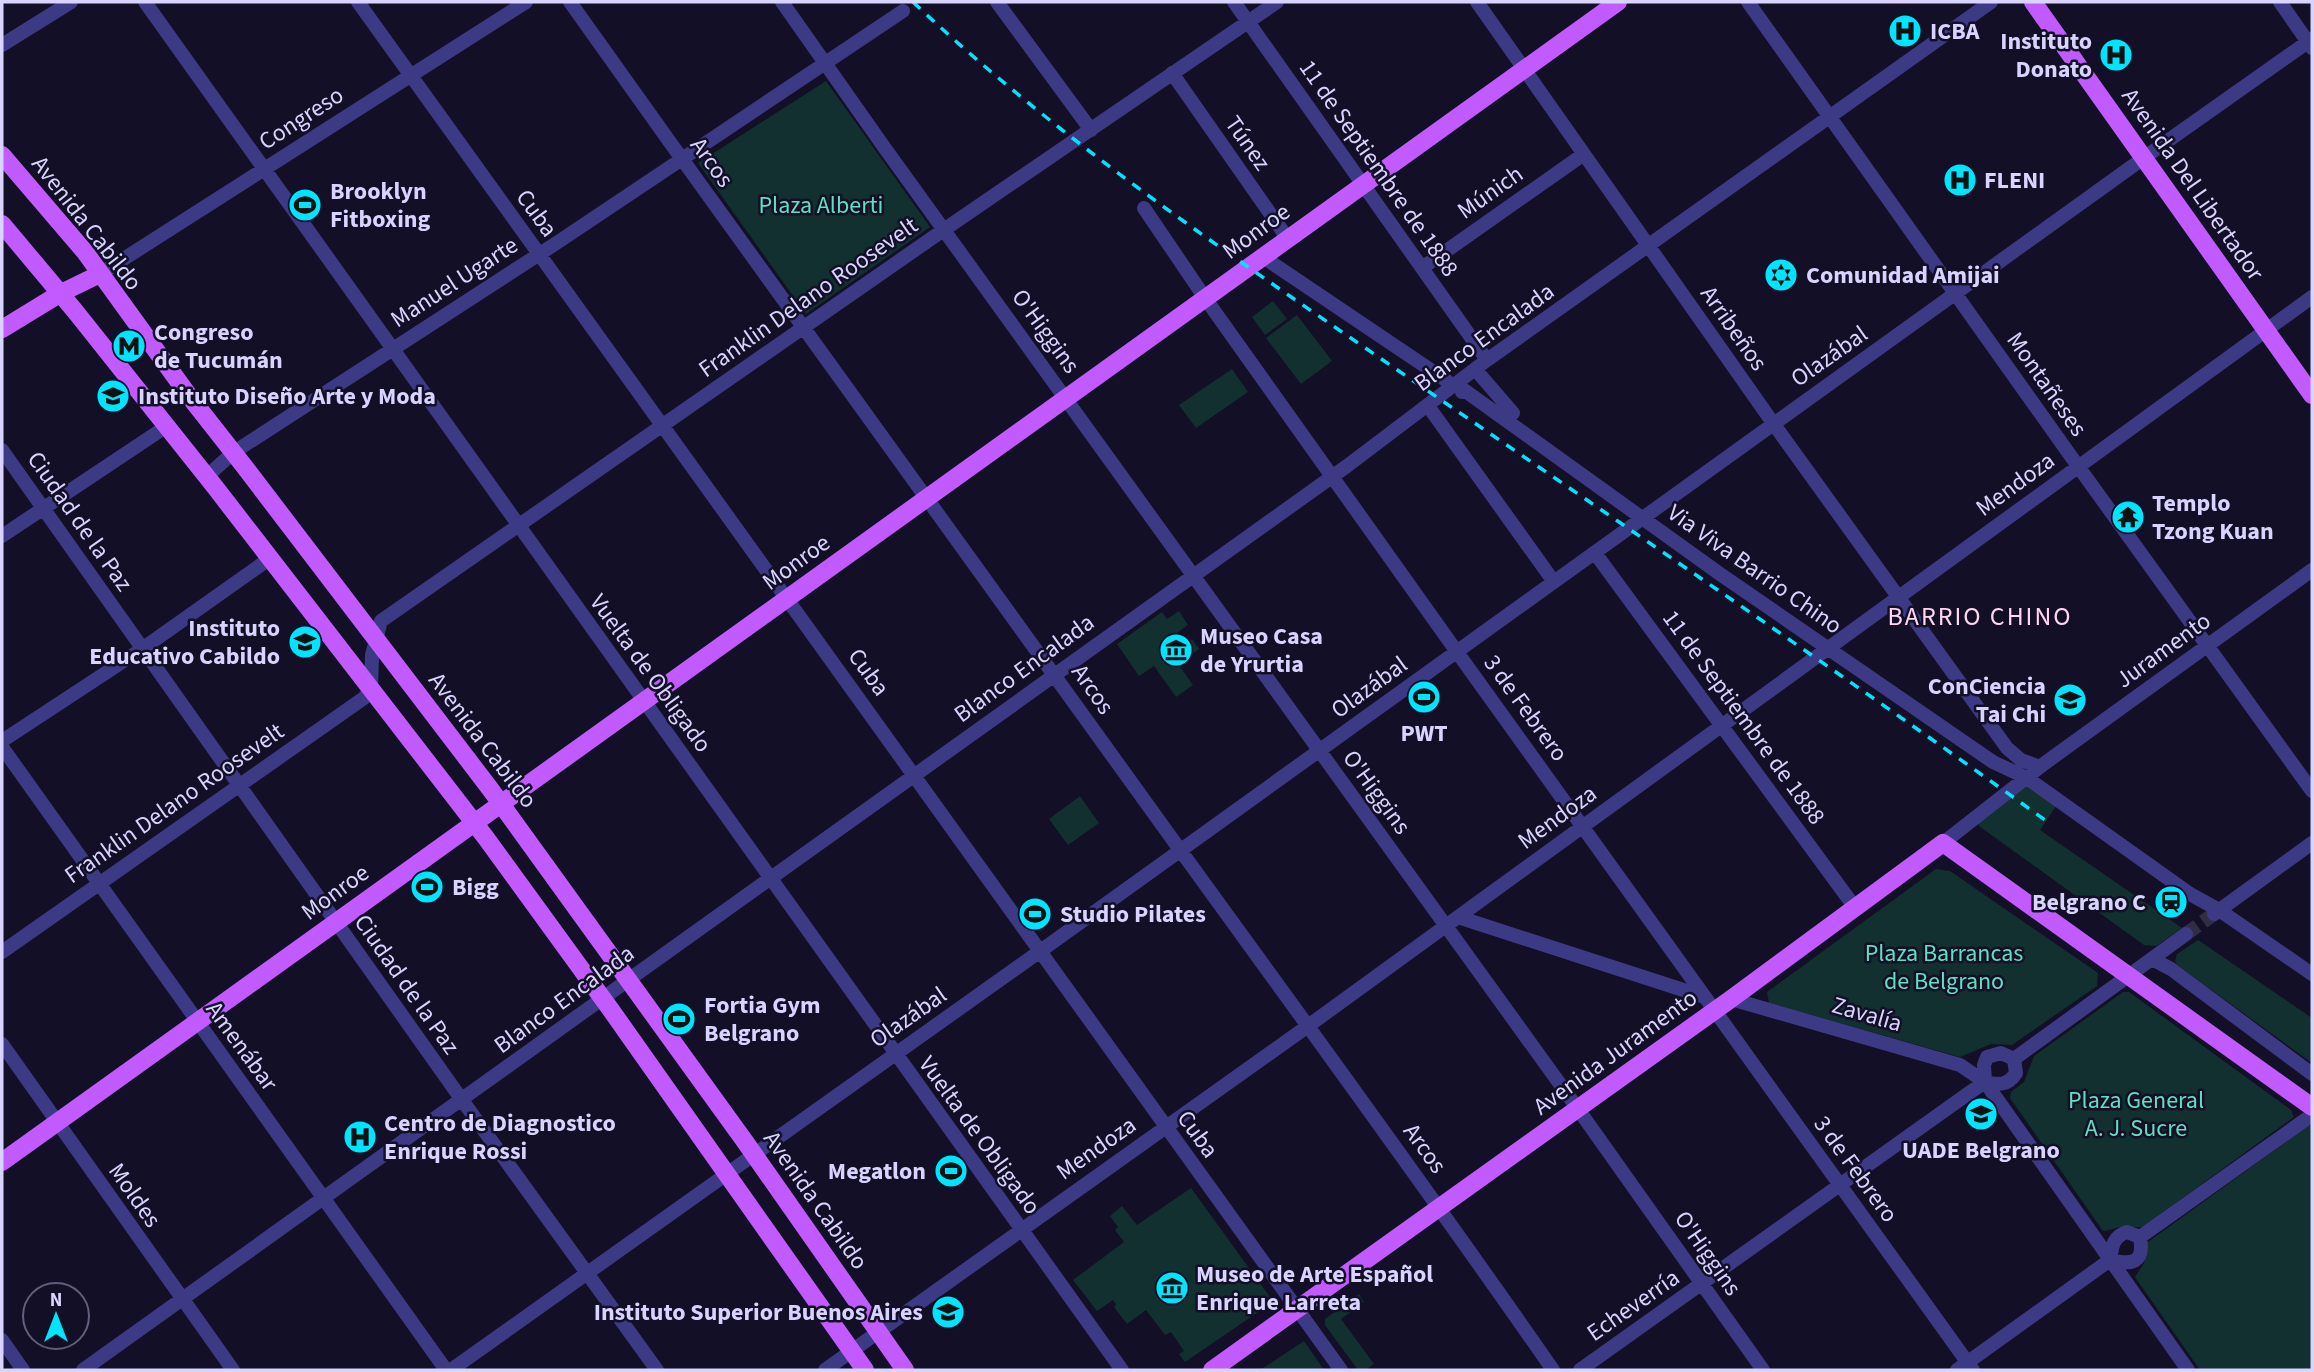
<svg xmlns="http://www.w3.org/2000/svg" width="2314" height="1372" viewBox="0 0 2314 1372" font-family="'Source Sans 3',sans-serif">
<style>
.green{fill:#12302f}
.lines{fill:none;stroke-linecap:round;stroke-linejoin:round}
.minor-tunnel{stroke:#312d47;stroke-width:14;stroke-dasharray:14 7;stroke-linecap:butt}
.minor{stroke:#3d3a85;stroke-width:14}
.major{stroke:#c25bff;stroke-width:18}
.rail{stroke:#00e5ff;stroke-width:3.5;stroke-dasharray:10 9;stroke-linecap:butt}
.labels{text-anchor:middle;stroke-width:5;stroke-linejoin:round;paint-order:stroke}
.poi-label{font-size:24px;font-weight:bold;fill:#d9d4ff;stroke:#130f26;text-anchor:start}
.street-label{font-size:24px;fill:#d9d4ff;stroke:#130f26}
.park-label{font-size:24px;fill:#5fe0c0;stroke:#130f26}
.neighbourhood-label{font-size:26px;letter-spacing:2px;fill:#ffd6f0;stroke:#130f26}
</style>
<rect width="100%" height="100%" fill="#130f26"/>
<!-- green -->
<path class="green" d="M826 81 930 227 806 314 698 163Z
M1273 301 1287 319 1265 335 1252 317Z
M1297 315 1332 361 1301 384 1266 338Z
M1232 369 1248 392 1196 428 1179 405Z
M1179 611 1188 625 1177 633 1185 644 1192 639 1199 649 1178 664 1193 685 1176 697 1154 666 1139 676 1117 644 1162 612 1167 619Z
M2029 780 2059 802 2040 830 2182 928 2156 946 2144 945 1979 826 1978 823Z
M1080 796 1099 823 1068 845 1049 819Z
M1936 869 1950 871 2098 973 2097 986 2012 1045 1991 1044 1960 1057 1769 1003 1767 992Z
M2198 940 2312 1018V1063L2177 965 2175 961 2177 954Z
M2123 992H2129L2291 1110 2294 1117 2144 1226C2135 1229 2129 1226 2120 1227 2113 1228 2109 1231 2103 1231L2010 1098 2011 1092 2024 1082 2034 1056Z
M2308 1126H2312V1370H2200L2137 1280 2135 1277 2144 1263 2148 1242Z
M1191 1188 1270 1297V1304L1185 1362 1179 1354 1184 1351 1171 1332 1165 1335 1146 1310 1127 1324 1114 1307 1116 1305 1113 1300 1097 1311 1073 1280 1124 1242 1115 1230 1118 1227 1110 1216 1122 1206 1137 1225Z
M1359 1294 1364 1302 1341 1319 1374 1364 1365 1370H1358L1325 1325V1319Z
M1304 1341 1324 1370H1260Z"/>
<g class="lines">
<!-- minor-tunnel -->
<path class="minor-tunnel" d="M2186 934 2214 914"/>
<!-- minor -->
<path class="minor" d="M145 2 1122 1370
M358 2 1341 1370
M570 2C771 285 975 566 1178 847 1304 1021 1431 1194 1553 1370
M782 2 884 147 1578 1109 1763 1370
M997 2 1091 130
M1234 2 1487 360
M1477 2 1773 423 2007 748 2021 760 2040 767
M1748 2 2070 455 2312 791
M2280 2 2312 48
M2 45 71 2
M1172 73 1288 239
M1144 208 1205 298 1457 652 1973 1370
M1263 257 1447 381
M1422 268 1584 154
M100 274 526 2
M1475 369 1513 413
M1462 392 1464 390 1720 574 1993 762 2027 778 2190 894 2219 910 2312 974
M1428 406 1554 582
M2 450 462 1100 657 1370
M206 477 234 452 558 242 903 11
M2 536 167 426
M1595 553 1856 909
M2 741 142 649 269 559
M2 747 446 1370
M1943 843 2045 763 2312 570
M2214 914 2312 843
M1458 917 1705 997
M2 952 364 698 371 689 372 655 381 621 945 229 1277 2
M2152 959 2171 969 2312 1074
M1731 999 1960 1065 1985 1082 2188 1370
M2 1044 233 1370
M2014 1059 2186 934
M2140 1237 2312 1115
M2110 1260C2131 1265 2145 1264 2140 1237
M2 1340 23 1370
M83 1370 1347 466 1487 360 1991 2
M451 1370 1039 952 2159 147 2312 39
M825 1370 1308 1026 2312 297
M1580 1370 1969 1093 1985 1082C1998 1085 2008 1086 2016 1073L2014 1059 2001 1053 1987 1057 1984 1065 1985 1082
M1957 1370 2110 1260C2112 1247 2113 1236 2127 1232L2140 1237"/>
<!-- major -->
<path class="major" d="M2033 2 2312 395
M2 155 85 252 189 396 244 466 491 790 746 1143 905 1370
M2 224 75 311 215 487 486 838 611 1010 865 1370
M2 329 61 293 100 274
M2 1162 1618 2
M1212 1370 1731 999 1943 843 2312 1107"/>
<!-- rail -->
<path class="rail" d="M913 2C1070 150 1251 269 1428 391 1635 533 1842 674 2045 820"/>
</g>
<!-- icons -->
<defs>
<symbol id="hospital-disc" viewBox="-11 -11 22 22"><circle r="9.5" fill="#00e5ff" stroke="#130f26"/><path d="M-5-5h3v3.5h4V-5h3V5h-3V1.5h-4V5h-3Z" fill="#111"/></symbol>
<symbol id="stadium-disc" viewBox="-11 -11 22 22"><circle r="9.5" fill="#00e5ff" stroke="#130f26"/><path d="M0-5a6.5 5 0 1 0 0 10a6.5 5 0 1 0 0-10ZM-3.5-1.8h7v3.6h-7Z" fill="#111"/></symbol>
<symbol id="synagogue-disc" viewBox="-11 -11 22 22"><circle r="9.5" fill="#00e5ff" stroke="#130f26"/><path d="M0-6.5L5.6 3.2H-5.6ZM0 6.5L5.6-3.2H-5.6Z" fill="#111"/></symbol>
<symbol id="metro-disc" viewBox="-11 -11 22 22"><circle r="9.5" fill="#00e5ff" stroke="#130f26"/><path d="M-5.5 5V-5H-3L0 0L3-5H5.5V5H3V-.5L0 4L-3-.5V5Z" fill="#111"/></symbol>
<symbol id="university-disc" viewBox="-11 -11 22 22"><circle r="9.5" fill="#00e5ff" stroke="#130f26"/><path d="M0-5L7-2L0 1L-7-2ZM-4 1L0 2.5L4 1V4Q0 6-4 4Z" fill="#111"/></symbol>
<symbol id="temple-disc" viewBox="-11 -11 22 22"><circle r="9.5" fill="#00e5ff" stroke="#130f26"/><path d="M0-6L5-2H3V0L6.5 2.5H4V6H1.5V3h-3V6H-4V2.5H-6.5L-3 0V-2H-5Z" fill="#111"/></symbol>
<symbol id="museum-disc" viewBox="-11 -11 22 22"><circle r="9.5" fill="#00e5ff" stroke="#130f26"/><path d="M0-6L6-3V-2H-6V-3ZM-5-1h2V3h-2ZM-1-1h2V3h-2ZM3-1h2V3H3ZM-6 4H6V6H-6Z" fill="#111"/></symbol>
<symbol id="station-disc" viewBox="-11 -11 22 22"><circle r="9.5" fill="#00e5ff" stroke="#130f26"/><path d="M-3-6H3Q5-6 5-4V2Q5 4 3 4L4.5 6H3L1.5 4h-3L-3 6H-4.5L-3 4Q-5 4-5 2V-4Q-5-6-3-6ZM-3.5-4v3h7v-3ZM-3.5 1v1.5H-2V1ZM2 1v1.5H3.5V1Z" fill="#111"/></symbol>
</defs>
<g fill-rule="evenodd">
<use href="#hospital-disc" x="1886" y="12" width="38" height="38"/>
<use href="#hospital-disc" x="2097" y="36" width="38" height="38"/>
<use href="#hospital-disc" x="1941" y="161" width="38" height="38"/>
<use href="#stadium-disc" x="286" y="186" width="38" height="38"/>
<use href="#synagogue-disc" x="1762" y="256" width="38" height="38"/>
<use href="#metro-disc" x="110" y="327" width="38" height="38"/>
<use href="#university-disc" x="94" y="377" width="38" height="38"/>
<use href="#temple-disc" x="2109" y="498" width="38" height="38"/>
<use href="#university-disc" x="286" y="623" width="38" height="38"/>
<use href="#museum-disc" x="1157" y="631" width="38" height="38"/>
<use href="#stadium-disc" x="1405" y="678" width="38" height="38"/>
<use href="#university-disc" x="2051" y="681" width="38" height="38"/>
<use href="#stadium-disc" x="408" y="868" width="38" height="38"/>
<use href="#station-disc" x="2152" y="883" width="38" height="38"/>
<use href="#stadium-disc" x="1016" y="895" width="38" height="38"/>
<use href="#stadium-disc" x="660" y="1000" width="38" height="38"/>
<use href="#university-disc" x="1962" y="1095" width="38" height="38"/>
<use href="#hospital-disc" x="341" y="1118" width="38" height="38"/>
<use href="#stadium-disc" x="932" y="1152" width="38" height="38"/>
<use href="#museum-disc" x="1153" y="1269" width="38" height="38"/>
<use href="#university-disc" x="929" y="1293" width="38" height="38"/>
</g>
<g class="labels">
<!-- poi labels -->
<g class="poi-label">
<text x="1930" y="39">ICBA</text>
<text x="2092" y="49" text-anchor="end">Instituto<tspan x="2092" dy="28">Donato</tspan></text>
<text x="1984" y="188">FLENI</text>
<text x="330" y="199">Brooklyn<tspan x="330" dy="28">Fitboxing</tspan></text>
<text x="1806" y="283">Comunidad Amijai</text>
<text x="154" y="340">Congreso<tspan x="154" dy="28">de Tucumán</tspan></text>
<text x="138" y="404">Instituto Diseño Arte y Moda</text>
<text x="2152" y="511">Templo<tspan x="2152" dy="28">Tzong Kuan</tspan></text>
<text x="280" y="636" text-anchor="end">Instituto<tspan x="280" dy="28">Educativo Cabildo</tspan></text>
<text x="1200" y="644">Museo Casa<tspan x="1200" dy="28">de Yrurtia</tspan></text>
<text x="2046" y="694" text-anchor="end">ConCiencia<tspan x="2046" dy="28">Tai Chi</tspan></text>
<text x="1424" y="741" text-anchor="middle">PWT</text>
<text x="452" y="895">Bigg</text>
<text x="2146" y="910" text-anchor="end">Belgrano C</text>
<text x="1060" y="922">Studio Pilates</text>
<text x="704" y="1013">Fortia Gym<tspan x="704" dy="28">Belgrano</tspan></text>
<text x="384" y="1131">Centro de Diagnostico<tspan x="384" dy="28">Enrique Rossi</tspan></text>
<text x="1981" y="1158" text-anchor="middle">UADE Belgrano</text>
<text x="926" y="1179" text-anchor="end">Megatlon</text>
<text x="1196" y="1282">Museo de Arte Español<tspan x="1196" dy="28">Enrique Larreta</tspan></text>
<text x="923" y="1320" text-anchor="end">Instituto Superior Buenos Aires</text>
</g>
<!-- street labels -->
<g class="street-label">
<text transform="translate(301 118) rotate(-33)" y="8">Congreso</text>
<text transform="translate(1248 143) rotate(55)" y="8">Túnez</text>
<text transform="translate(712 162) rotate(54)" y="8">Arcos</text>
<text transform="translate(1379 168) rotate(55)" y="8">11 de Septiembre de 1888</text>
<text transform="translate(2193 184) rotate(55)" y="8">Avenida Del Libertador</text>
<text transform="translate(1490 192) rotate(-35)" y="8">Múnich</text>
<text transform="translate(537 213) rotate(54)" y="8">Cuba</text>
<text transform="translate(87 223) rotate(52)" y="8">Avenida Cabildo</text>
<text transform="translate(1256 231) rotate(-36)" y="8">Monroe</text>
<text transform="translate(454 282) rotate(-33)" y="8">Manuel Ugarte</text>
<text transform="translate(808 297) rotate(-35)" y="8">Franklin Delano Roosevelt</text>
<text transform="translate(1734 328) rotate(55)" y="8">Arribeños</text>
<text transform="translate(1046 331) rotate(54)" y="8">O'Higgins</text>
<text transform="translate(1484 337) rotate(-36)" y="8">Blanco Encalada</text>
<text transform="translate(1829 356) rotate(-35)" y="8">Olazábal</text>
<text transform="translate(2047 384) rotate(55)" y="8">Montañeses</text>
<text transform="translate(2015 484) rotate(-36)" y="8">Mendoza</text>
<text transform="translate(80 521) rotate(55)" y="8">Ciudad de la Paz</text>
<text transform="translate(796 562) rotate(-36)" y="8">Monroe</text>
<text transform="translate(1755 569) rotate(35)" y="8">Via Viva Barrio Chino</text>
<text transform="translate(2163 650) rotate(-36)" y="8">Juramento</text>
<text transform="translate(1024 668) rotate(-36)" y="8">Blanco Encalada</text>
<text transform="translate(869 672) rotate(54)" y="8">Cuba</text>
<text transform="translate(651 673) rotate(54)" y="8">Vuelta de Obligado</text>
<text transform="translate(1369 687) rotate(-36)" y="8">Olazábal</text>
<text transform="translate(1093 689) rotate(55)" y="8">Arcos</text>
<text transform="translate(1526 708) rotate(54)" y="8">3 de Febrero</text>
<text transform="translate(1744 717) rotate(54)" y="8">11 de Septiembre de 1888</text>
<text transform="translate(483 740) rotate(53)" y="8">Avenida Cabildo</text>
<text transform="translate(1377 792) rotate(54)" y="8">O'Higgins</text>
<text transform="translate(174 803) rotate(-35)" y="8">Franklin Delano Roosevelt</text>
<text transform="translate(1557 817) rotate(-36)" y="8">Mendoza</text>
<text transform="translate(335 892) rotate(-36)" y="8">Monroe</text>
<text transform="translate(407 984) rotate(55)" y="8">Ciudad de la Paz</text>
<text transform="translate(564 999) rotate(-36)" y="8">Blanco Encalada</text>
<text transform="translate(1867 1014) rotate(16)" y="8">Zavalía</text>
<text transform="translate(908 1017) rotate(-35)" y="8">Olazábal</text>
<text transform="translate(242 1046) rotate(54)" y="8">Amenábar</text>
<text transform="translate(1615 1052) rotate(-36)" y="8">Avenida Juramento</text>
<text transform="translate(1198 1134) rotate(54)" y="8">Cuba</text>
<text transform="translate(980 1135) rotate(54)" y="8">Vuelta de Obligado</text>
<text transform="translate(1096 1148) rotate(-35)" y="8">Mendoza</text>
<text transform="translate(1425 1148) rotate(54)" y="8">Arcos</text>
<text transform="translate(1856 1169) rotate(54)" y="8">3 de Febrero</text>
<text transform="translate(135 1195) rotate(55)" y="8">Moldes</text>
<text transform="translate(816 1200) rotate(55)" y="8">Avenida Cabildo</text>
<text transform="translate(1708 1253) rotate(55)" y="8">O'Higgins</text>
<text transform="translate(1633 1305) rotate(-35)" y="8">Echeverría</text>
</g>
<!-- park labels -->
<g class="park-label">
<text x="821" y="213">Plaza Alberti</text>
<text x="1944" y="961">Plaza Barrancas<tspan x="1944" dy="28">de Belgrano</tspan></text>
<text x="2136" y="1108">Plaza General<tspan x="2136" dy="28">A. J. Sucre</tspan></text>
</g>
<!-- neighbourhood labels -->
<g class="neighbourhood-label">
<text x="1980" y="625">BARRIO CHINO</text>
</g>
</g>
<!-- border -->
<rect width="2314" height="1372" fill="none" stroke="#d9d4ff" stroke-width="7"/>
<!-- north arrow -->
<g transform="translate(56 1316)"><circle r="33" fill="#130f26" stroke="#625e7d" stroke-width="2"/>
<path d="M0-5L12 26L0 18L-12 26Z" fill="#00e5ff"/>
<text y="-10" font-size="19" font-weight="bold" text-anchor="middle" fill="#d9d4ff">N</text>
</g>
</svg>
